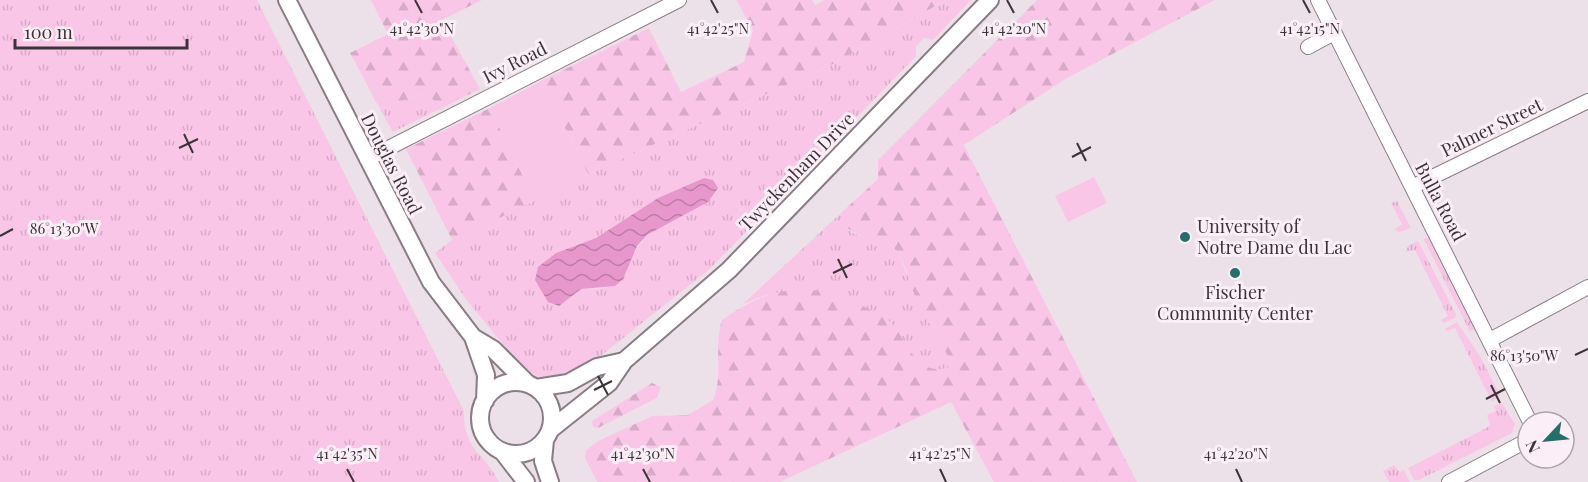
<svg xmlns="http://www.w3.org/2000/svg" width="1588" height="482" viewBox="0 0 1588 482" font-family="'Playfair Display',serif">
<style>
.grass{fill:url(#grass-tufts);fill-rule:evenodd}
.forest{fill:url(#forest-firs)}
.garden{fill:#fac6e7}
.water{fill:url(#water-waves)}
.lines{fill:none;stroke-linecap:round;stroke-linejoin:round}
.minor-casing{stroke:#887d84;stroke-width:16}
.tertiary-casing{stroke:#887d84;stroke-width:20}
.minor{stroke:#fff;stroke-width:14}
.tertiary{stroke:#fff;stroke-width:16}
.ticks{fill:none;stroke:#393437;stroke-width:2}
.poi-dot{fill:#256f6b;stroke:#fbeef6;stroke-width:2}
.labels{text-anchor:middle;stroke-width:6;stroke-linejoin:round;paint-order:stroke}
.street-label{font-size:18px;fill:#393437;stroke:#fbeef6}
.poi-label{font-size:18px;fill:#393437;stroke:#fbeef6;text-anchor:start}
.ticks-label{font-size:15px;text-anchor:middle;fill:#393437;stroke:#fbeef6;stroke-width:6;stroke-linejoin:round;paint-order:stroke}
</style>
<defs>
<pattern id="grass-tufts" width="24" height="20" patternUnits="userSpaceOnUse" patternTransform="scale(1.5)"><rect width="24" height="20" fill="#fac6e7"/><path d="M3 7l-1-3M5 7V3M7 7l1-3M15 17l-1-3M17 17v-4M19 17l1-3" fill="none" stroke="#d7abc7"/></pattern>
<pattern id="forest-firs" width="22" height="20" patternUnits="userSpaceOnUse" patternTransform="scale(1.5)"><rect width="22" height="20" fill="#fac6e7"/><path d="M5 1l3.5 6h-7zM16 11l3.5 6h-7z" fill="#d7abc7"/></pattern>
<pattern id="water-waves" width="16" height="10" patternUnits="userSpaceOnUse" patternTransform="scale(1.5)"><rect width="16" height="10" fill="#e897cd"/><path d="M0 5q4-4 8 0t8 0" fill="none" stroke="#bd7ca7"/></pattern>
</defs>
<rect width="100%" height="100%" fill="#ede1e9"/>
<!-- grass -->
<path class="grass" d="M0 0H257L464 411C463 450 485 453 499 482H0Z
M946 0H971L933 40 924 38 916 47V56L711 268 603 354 575 373 539 377 524 370 465 298 435 253 452 240 588 174 833 64ZM704 178 686 213 647 235 607 288 581 289 571 295 556 253 596 238 658 198Z
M423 93 444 107 393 132 380 109Z
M1397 201 1411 228 1400 232 1394 230 1402 224 1391 203Z
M842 212C844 246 877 231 894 248 900 253 903 265 906 272 920 304 939 332 951 363L947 369C921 374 910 352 899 334L766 295 743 304Z
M1423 238H1430L1433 241 1477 328 1470 332Z
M1418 241 1456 314 1455 318 1444 323 1441 320 1448 316 1415 250 1405 252 1409 245Z
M1457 322 1480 356 1500 395 1492 402 1455 328 1447 331 1445 329Z
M1502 403 1515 424 1512 433 1419 480H1414L1408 468 1490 426 1487 415 1496 411 1494 406Z
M1394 465 1400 472 1404 470 1410 482H1389L1383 471Z"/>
<!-- forest -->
<path class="forest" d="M371 0H482L442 20 480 89 444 107 423 93 380 109 350 53 388 34Z
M736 0H812L815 5 824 0H946L833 64 588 174 541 81 649 28 681 92 744 62 753 30Z
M1037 0H1215L1067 78 964 145 1137 482H994L951 402 780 482H597L585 458 586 450 598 441 652 416 688 415 713 400C724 375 713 346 722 320 769 286 811 279 863 306 871 311 881 314 888 320 908 337 912 376 947 368L951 363C942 341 927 322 917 301 910 285 906 262 895 249 883 234 860 245 842 222V212L878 179V160Z
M490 108 535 201 452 240 406 149Z
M652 383 661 387 657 398 598 428 593 427 592 421Z"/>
<!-- garden -->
<path class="garden" d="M541 81 588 174 535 201 490 108Z
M1094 177 1107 203 1068 222 1055 196Z"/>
<!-- water -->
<path class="water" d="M704 178 713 180 718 188 708 202 647 235 637 246 623 279 615 286 581 289 559 306 548 302 535 280 538 267 556 253 596 238 658 198Z"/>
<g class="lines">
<defs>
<path id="minor" d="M1318 0 1530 422
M1308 47 1334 33
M367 159 679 0
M1412 187 1588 101
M1490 340 1588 287
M1449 482 1528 440"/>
<path id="tertiary" d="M287 0 431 282 473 337 493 349 528 384
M473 337 486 375 485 401
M480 418a36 36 0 1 1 72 0a36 36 0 1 1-72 0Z
M536 388 568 383 597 367 624 361
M550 430 609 383 624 361 729 270 990 0
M545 440 543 461 550 482
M502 451 526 482"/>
</defs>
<!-- minor casing -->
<use href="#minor" class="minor-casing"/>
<!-- tertiary casing -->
<use href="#tertiary" class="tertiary-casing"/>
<!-- minor -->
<use href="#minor" class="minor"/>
<!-- tertiary -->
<use href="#tertiary" class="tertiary"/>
</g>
<!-- ticks -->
<path class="ticks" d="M415 0 422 13M711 0 718 13M1007 0 1014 13M1303 0 1310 13M184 134 193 153M1077 143 1086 161M179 148 198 139M1072 157 1091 147M0 236 13 229M838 259 847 278M833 273 852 264M1575 355 1588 349M598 376 608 395M1491 385 1500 403M594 390 612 381M1486 399 1505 389M347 469 354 482M643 469 650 482M940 469 946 482M1236 469 1242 482"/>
<!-- markers -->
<g class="poi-dot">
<circle cx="1185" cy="237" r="6"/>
<circle cx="1235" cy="273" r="6"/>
</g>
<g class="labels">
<!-- street labels -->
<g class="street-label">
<text transform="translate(515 63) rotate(-27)" y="6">Ivy Road</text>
<text transform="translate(1492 128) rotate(-26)" y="6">Palmer Street</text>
<text transform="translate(391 164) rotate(63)" y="6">Douglas Road</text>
<text transform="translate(797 172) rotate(-46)" y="6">Twyckenham Drive</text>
<text transform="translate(1440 202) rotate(62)" y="6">Bulla Road</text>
</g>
<!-- poi labels -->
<g class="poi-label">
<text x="1197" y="233">University of<tspan x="1197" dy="21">Notre Dame du Lac</tspan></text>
<text x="1235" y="299" text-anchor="middle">Fischer<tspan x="1235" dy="21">Community Center</tspan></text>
</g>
</g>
<g class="ticks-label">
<text x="1310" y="34">41°42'15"N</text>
<text x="422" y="34">41°42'30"N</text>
<text x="718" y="34">41°42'25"N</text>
<text x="1014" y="34">41°42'20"N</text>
<text x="64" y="234">86°13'30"W</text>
<text x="1524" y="361">86°13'50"W</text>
<text x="347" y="459">41°42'35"N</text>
<text x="643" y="459">41°42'30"N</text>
<text x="940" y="459">41°42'25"N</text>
<text x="1236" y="459">41°42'20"N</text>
</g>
<!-- north arrow -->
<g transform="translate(1546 440) rotate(244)"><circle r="28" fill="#fbeef6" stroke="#ada4aa" stroke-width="1.5"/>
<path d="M0-4.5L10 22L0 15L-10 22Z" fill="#256f6b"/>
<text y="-9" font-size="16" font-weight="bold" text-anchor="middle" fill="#393437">N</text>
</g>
<!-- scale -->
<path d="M15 39v9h172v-9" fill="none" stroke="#393437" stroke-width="3"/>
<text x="24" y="39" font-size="18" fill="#393437" stroke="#fbeef6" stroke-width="4.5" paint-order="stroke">100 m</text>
</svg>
